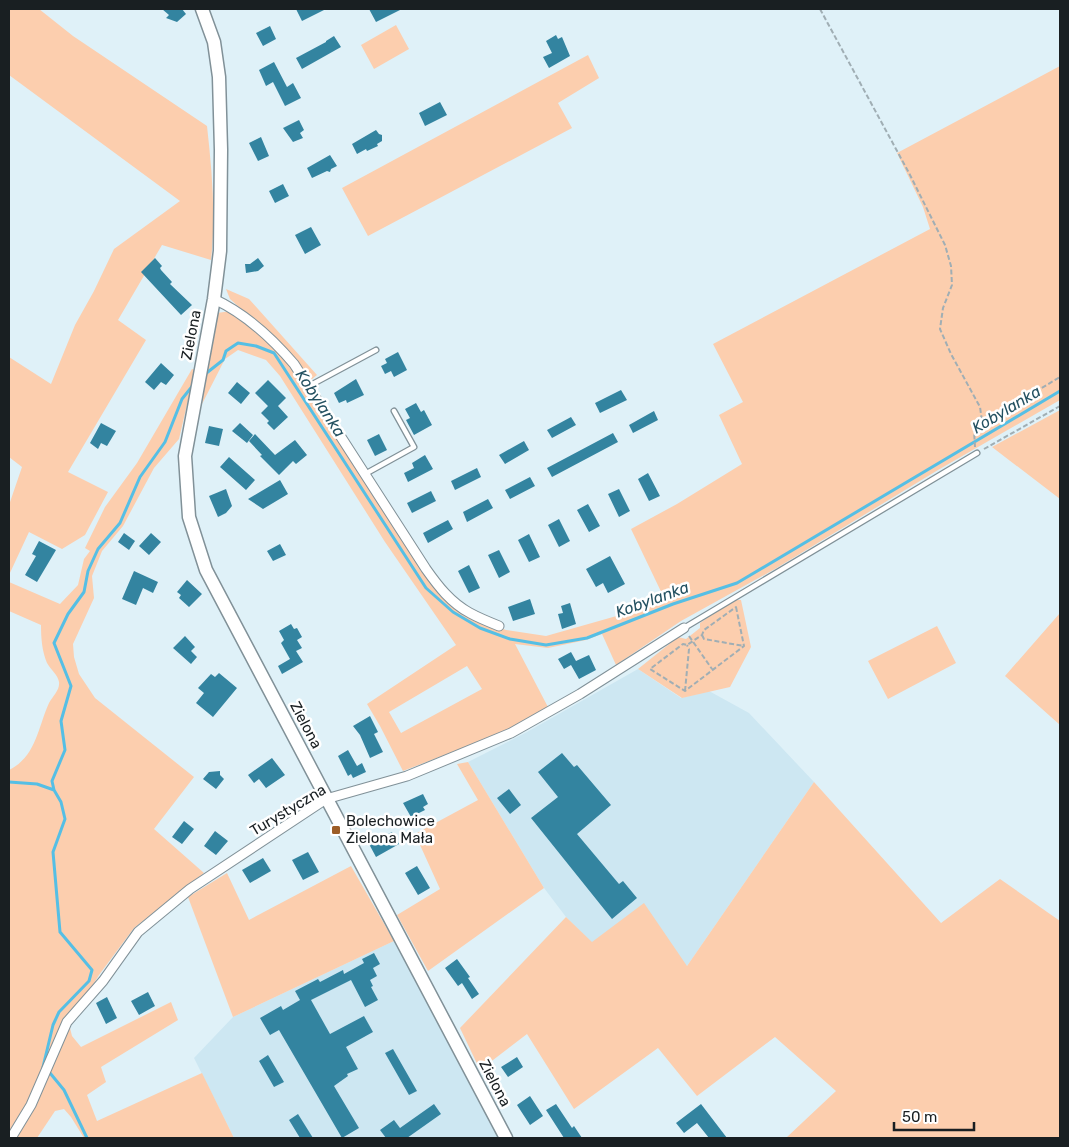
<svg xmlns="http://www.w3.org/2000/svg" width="1069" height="1147" viewBox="0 0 1069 1147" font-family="Rubik,sans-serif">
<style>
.built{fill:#cde7f2}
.green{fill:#fcceae;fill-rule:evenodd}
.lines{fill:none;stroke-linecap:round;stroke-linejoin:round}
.stream{stroke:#55bfe5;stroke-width:3}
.building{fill:#3384a0}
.lane-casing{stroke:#819198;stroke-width:7}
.street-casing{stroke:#819198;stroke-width:11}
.secondary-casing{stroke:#819198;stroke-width:15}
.path{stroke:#a0aeb4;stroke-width:2;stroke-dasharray:5 2.5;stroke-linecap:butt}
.lane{stroke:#fff;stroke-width:4.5}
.street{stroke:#fff;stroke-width:9}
.secondary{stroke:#fff;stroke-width:12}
.poi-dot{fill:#9d5d27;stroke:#fff;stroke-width:2}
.labels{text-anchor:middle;stroke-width:5;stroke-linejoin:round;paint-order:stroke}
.street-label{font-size:15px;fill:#191f22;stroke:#fff}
.poi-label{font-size:15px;fill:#191f22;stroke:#fff;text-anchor:start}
.water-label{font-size:16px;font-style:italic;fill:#245161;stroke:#fff}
</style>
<rect width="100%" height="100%" fill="#dff1f8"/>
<!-- built -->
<path class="built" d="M638 669 681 698 709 691 749 713 814 782 687 966 591 942 566 917 544 888 468 762 527 732Z
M394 941 498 1138H234L194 1058 233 1017Z"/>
<!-- green -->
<path class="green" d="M9 9H39L73 36 207 126C212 171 216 216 211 260L162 245 118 320 146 340 68 472 108 492 85 535 62 549 29 532 9 575V505L22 467 9 457V357L51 384 75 325 94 291 114 249 180 201 9 75Z
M396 25 409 49 374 69 361 45Z
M588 55 599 78 558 103 572 128 368 236 342 188Z
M1060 66V400L938 470 775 569 681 621 616 665 602 634 586 640 548 648 515 644 549 709 512 729 403 771 380 726 367 704 456 645 385 542 280 376 266 360 238 350 225 359 202 404 217 313 231 311 282 354 436 589 493 626 506 630 546 636 666 602 631 529 677 504 742 464 719 415 743 402 713 344 930 229 923 207 897 153ZM467 666 482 689 401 733 389 712Z
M226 289 249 299 317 375 311 380 288 351 230 299Z
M192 369 195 370 179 439 154 468 123 526 102 551 92 576 94 598 73 644 74 657 79 674 95 698 194 777 154 829 204 873 134 928 99 975 84 999 62 1023 70 1028 72 1036 81 1047 171 1002 178 1020 101 1067 106 1082 87 1095 97 1121 202 1073 234 1138H84L71 1117 64 1109 55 1111 37 1138H9V770C36 757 38 727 49 703 53 696 60 690 59 682 58 675 51 670 47 663 42 651 41 638 41 625L9 611V582L60 604 78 585 84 559 90 551 85 548 105 507 137 463Z
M1060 410V499L992 447Z
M733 600H741L751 647 730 687 682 698 638 669 678 637 686 639 700 628V623Z
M1060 613V725L1005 676Z
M937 626 956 663 888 699 868 661Z
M468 762 544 888 428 971 397 915 440 889 415 834 478 800 457 764Z
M814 782 941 923 1000 879 1060 921V1138H789L787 1137 836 1091 775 1037 697 1096 658 1048 574 1109 527 1034 480 1070 460 1028 566 917 592 942 644 903 687 966Z
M351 866 394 941 233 1017 188 897 227 873 249 920Z"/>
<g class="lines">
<!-- stream -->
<path class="stream" d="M204 375 223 360 226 351 238 343 256 346 274 353 426 588 453 612 480 628 510 639 546 645 587 638 673 604 737 583 1060 391
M9 782 37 784 54 790
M43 1067 53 1025 59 1012 89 981 92 970 60 932 53 852 65 819 61 802 54 790 52 781 65 750 61 721 71 686 54 643 68 614 84 592 88 571 98 549 120 523 140 477 165 442 182 399 194 384
M50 1073 64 1090 87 1138"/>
</g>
<!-- building -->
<path class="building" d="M162 9H182L186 14 177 22 166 18 169 15Z
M296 9H326L302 21Z
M369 9H402L376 22Z
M270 26 276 39 263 46 256 33Z
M556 35 558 39 562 37 570 56 549 68 543 57 552 53 546 41Z
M334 36 341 47 302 69 296 58 326 42V41Z
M274 62 287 87 293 83 301 98 285 106 273 82 266 86 259 70Z
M440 102 447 115 425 126 419 113Z
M299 120 304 130 300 133 303 138 293 142 283 128Z
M376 130 379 134 382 135V141L377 144 378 146 367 151 366 149 357 154 352 144Z
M261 137 269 156 258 161 249 143Z
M330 155 337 166 331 169 330 172 327 171 312 178 307 168Z
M283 184 289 196 275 203 269 191Z
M311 227 321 245 305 254 295 235Z
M155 258 162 266 160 268 161 270 172 282 170 284 192 305 181 315 141 272Z
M258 258 264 266 258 271 246 273 245 264H250Z
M398 352 407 370 394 377 391 371 385 374 381 366 387 363 385 359Z
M161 363 174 375 166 385 161 382 154 390 145 382Z
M356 379 364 395 347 403 346 400 339 403 334 393Z
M268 380 286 398 278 406 288 417 274 430 267 423 269 421 261 413 268 406 255 393Z
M237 382 250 393 241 404 228 393Z
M621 390 627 400 600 413 595 403Z
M416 403 421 412 424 410 432 425 414 435 406 420 410 418 405 409Z
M654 411 658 420 633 433 629 425Z
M571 417 576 425 552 438 547 430Z
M101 423 116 431 107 446 101 443 98 449 90 443Z
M240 423 253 435 247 443 232 431Z
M209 426 223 429 219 446 205 443Z
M613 433 618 442 552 477 547 468Z
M255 434 275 455 295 440 307 455 296 464 293 461 279 475 260 456 262 455 249 441Z
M379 434 387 450 375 456 367 440Z
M524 441 529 450 505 464 499 455Z
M425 455 433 469 408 482 404 473 414 468 412 463Z
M229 457 255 480 246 490 220 467Z
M477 468 481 477 455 490 451 481Z
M648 473 660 496 649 501 638 479Z
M530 477 535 486 510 499 505 490Z
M280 480 288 494 263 509 248 499Z
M226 489 232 506 226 513 218 517 209 496Z
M619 489 630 511 619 517 608 494Z
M431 491 436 501 412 513 407 503Z
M488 499 493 508 467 522 463 512Z
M588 504 600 526 589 532 577 510Z
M559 519 570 541 559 547 548 525Z
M448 520 453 529 428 543 423 533Z
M124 533 135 541 129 550 118 542Z
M151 533 161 542 149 555 139 546Z
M529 534 540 557 529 562 518 540Z
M39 541 56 550 37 582 25 575 36 556 32 554Z
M280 544 286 555 273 561 267 551Z
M499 550 510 572 499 578 488 555Z
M610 556 625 584 608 593 603 583 596 587 586 569Z
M469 565 480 588 469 593 458 571Z
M134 571 158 582 153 593 143 588 136 605 122 599Z
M187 580 202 594 189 607 179 598 181 595 177 592Z
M530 599 535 614 513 621 508 607Z
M570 603 576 624 562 629 558 614 563 613 561 606Z
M291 624 294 629 297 628 302 637 297 640 302 648 296 651 303 662 282 674 278 666 290 659 281 643 284 640 279 631Z
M185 636 195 647 191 651 197 657 191 664 173 648Z
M571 652 576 661 589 655 596 670 579 679 571 665 564 669 558 659Z
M219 673 237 688 213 717 196 703 204 693 198 688 211 674 215 677Z
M370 716 378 732 374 734 383 752 370 758 360 735 353 726Z
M348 750 357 766 362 763 366 772 353 778 351 774 348 776 338 756Z
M562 753 574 767 577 765 611 805 577 834 619 884 623 881 637 898 612 919 531 818 558 797 538 772Z
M272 758 285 775 266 788 259 779 254 783 248 775Z
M220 771V775L224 779 216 789 203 779 209 772Z
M509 789 521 805 510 814 497 798Z
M423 794 428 804 423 807 425 810 411 817 403 803Z
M184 821 194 829 182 844 172 837Z
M215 831 228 841 216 855 204 846Z
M392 832 399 844 376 857 369 844Z
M308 852 319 872 303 880 292 860Z
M263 858 271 871 250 883 242 870Z
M417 866 430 888 418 895 405 873Z
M374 953 380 964 373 968 377 976 370 980 373 986 371 987 378 1000 365 1007 351 980 311 1000 330 1034 364 1016 373 1032 346 1047 358 1069 347 1074 348 1076 334 1086 359 1128 342 1138 279 1030 270 1035 260 1018 281 1006 283 1010 300 1000 295 991 318 979 320 982 343 970 344 974 364 963 362 959Z
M457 959 470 977 468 978 479 994 472 999 462 983 458 986 445 968Z
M148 992 155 1006 139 1015 131 1001Z
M107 997 117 1018 106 1024 96 1003Z
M393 1049 417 1091 409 1095 385 1053Z
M268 1055 284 1082 274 1087 259 1061Z
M517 1057 523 1067 508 1077 501 1067Z
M530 1096 543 1116 530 1125 517 1105Z
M434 1104 441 1114 407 1138H386L380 1130 394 1120 400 1128Z
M556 1104 572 1128 574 1126 582 1138H564L546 1110Z
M701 1104 727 1138H709L697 1123 684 1133 676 1123Z
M298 1114 313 1138H300L289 1120Z"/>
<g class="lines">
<defs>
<path id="lane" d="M309 386 376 350
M365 474 414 447 394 411
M684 628 977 453"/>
<path id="street" d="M214 299C246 314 271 337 294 364L426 569C438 586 451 603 470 613 479 618 489 622 499 626
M11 1138 31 1105 67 1022 103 981 138 932 190 889 326 799 407 776 511 733 580 694 684 628"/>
<path id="secondary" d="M202 9 214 42 219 77 221 150 220 251 214 299 185 456 189 517 206 570 506 1138"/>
</defs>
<!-- lane casing -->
<use href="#lane" class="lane-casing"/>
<!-- street casing -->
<use href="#street" class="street-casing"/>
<!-- secondary casing -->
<use href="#secondary" class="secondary-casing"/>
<!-- path -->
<path class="path" d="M820 9 909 173 945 245 951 266 952 285 943 308 940 329 951 354 980 407 982 421
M975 447 974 430 982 421 987 418 1020 401 1060 377
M984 449 1060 406
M736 607 744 646 685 691 650 669 683 644 687 645 702 635 704 630Z
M702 635 704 639 744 646
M689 636 712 669
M685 691 689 649 687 645"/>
<!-- lane -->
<use href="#lane" class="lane"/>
<!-- street -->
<use href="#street" class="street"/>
<!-- secondary -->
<use href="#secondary" class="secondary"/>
</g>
<!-- markers -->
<rect class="poi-dot" x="331" y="825" width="10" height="10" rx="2.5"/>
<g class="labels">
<!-- street labels -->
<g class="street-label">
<text transform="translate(191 335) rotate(-79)" y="5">Zielona</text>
<text transform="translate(306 725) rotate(62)" y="5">Zielona</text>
<text transform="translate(288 810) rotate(-31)" y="5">Turystyczna</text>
<text transform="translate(495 1083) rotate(62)" y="5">Zielona</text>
</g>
<!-- poi labels -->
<g class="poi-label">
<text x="346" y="826">Bolechowice<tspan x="346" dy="17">Zielona Mała</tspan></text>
</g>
<!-- water labels -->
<g class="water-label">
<text transform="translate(321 403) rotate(57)" y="6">Kobylanka</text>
<text transform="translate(1006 409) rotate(-31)" y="6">Kobylanka</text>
<text transform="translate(652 599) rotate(-20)" y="6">Kobylanka</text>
</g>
</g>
<!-- border -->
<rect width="1069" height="1147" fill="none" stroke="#191f22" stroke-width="20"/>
<!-- scale -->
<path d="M894 1122v8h80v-8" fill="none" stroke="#191f22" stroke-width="2.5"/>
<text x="902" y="1122" font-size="15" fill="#191f22" stroke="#ffffff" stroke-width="4" paint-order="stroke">50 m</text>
</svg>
